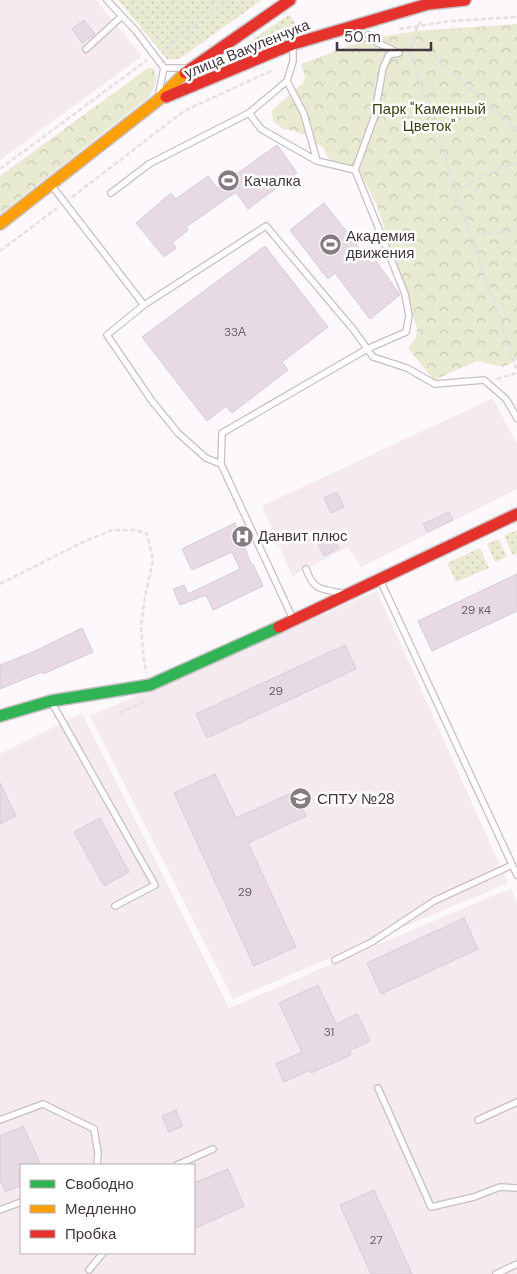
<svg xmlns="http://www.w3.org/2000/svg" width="517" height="1274" viewBox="0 0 517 1274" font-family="'DM Sans',sans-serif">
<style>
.built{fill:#f5eaf0;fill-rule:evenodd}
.grass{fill:url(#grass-dots)}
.forest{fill:url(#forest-crowns)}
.building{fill:#e7dae2;stroke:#d5cdd2}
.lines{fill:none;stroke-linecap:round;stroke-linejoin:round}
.lane-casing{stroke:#c7bfc3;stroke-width:8}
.fast-casing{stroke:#c7bfc3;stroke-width:14}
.slow-casing{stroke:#c7bfc3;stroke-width:14}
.jam-casing{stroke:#c7bfc3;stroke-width:14}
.path{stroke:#e4e1e2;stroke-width:2.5;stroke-dasharray:5 2.5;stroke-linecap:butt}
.lane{stroke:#fffefe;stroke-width:5.5}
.fast{stroke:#30b455;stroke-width:11}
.slow{stroke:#ff9f0a;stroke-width:11}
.jam{stroke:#e5322d;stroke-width:11}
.labels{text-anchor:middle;stroke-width:5;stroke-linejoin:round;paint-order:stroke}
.number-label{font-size:12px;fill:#6d6067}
.street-label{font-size:15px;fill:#44373e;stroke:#fff}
.park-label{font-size:15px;fill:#3a3f15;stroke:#fff}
.poi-label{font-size:15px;fill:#44373e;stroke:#fff;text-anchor:start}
</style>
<defs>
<pattern id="grass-dots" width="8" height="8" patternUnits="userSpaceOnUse" patternTransform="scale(1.25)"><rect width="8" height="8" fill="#e8ead1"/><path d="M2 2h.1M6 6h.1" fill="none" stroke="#c8c9b4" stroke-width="1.8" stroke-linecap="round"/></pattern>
<pattern id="forest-crowns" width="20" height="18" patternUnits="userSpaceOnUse" patternTransform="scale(1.25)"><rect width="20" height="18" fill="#e8ead1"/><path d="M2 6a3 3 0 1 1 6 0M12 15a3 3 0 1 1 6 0" fill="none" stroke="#c8c9b4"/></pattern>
</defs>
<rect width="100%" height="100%" fill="#fdf8fb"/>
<!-- built -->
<path class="built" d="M0 0H96L142 56 0 160Z
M493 398 517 444V489L361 567 348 547 292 576 262 506Z
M377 591 508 883 233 999 90 716Z
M82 713 229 1008 511 888 517 902V1274H0V754ZM21 1165H194V1253H21Z"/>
<!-- grass -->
<path class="grass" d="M118 0H262L179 59H167Z
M289 15 299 28 211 68Z
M517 530V554L513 555 504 536Z
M499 539 507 557 495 562 487 544Z
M480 548 489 568 456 582 447 563Z"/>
<!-- forest -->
<path class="forest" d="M517 24V360L503 367 477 361 434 380 408 348 416 338 417 328 377 206 359 170 330 161 323 147 314 143 307 136 294 131 283 129 273 121 272 110 303 83 305 76 301 64 367 39 416 31Z
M148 68H153C159 79 155 86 150 96L0 214V176Z"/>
<!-- building -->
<path class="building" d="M84 20 95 34 82 43 72 29Z
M277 145 297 173 248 209 236 192 186 227 188 230 172 243 176 248 164 257 136 223 171 193 176 199 208 176 217 188Z
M324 203 372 264 376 261 400 295 370 319 335 273 328 279 290 230Z
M265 246 328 327 282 362 288 370 232 413 226 406 207 421 142 337Z
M337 492 344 507 331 513 324 498Z
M449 512 453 520 427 532 423 524Z
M235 523 251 564H253L263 586 213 610 206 595 180 605 173 589 184 585 188 594 240 569 232 552 192 570 182 549Z
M331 532 339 548 324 556 316 539Z
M517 574V611L432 651 418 621Z
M82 628 93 652 43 674 42 672 0 689V665L33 652Z
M345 645 356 669 207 738 196 714Z
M215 774 236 818 294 792 306 816 248 843 296 947 254 966 174 793Z
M0 783 16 816 0 824Z
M100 818 129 872 104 886 74 832Z
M464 918 478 949 381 994 367 963Z
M318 985 336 1024 357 1014 370 1041 349 1051 351 1055 311 1073 310 1070 284 1082 276 1064 302 1052 279 1003Z
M176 1110 183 1126 169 1132 162 1116Z
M23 1126 41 1165H21V1185L6 1192 0 1180V1136Z
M228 1169 244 1206 194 1229V1183Z
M374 1190 412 1274H371L340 1205Z"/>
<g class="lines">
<defs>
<path id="lane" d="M107 0 136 31 164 68 159 92
M86 49 122 16
M164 68H184
M287 81 304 114 317 161 355 170 374 118 383 68 389 55 399 53 378 43 368 35
M249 113 261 129 317 161
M52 186 144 305 266 226 353 329 373 357 407 368 435 384 484 380 506 399 517 418
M111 193 149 164 249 113 287 81 293 61V46
M144 305 107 335 152 401 178 433 206 458 221 464
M306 569C314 591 321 589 342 593
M381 582 517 875
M293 619 221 464 222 433 367 349 406 332 409 316 405 294 355 170
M52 703 155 885 115 906
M335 960 372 942 434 901 512 865
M378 1088 431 1207 474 1197 500 1187 517 1188
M0 1120 43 1104 94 1129 98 1153 97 1165
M478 1120 517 1102
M177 1165 213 1149
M0 1210 21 1202
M89 1270 103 1253
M496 1274 517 1264"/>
<path id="fast" d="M0 716 51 701 150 685 279 627"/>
<path id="slow" d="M0 224 157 101 185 73"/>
<path id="jam" d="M185 73 290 0
M166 97 293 44 428 4 465 0
M279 627 517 514"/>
</defs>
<!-- lane casing -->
<use href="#lane" class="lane-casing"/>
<!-- fast casing -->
<use href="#fast" class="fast-casing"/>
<!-- slow casing -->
<use href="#slow" class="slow-casing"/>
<!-- jam casing -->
<use href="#jam" class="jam-casing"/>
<!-- path -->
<path class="path" d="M399 29 450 21 517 17
M414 39 417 26 422 21
M162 50 229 0
M517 130 414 39 410 52 517 371
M0 169 147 60
M458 191 482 176 517 162
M72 197 184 111 273 70
M473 236 517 229
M0 251 57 208
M497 379 517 373
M0 584 79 544 112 530H136L147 534 153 560 145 597 141 626 144 662 147 673
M119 713 145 701"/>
<!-- lane -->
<use href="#lane" class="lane"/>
<!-- fast -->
<use href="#fast" class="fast"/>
<!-- slow -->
<use href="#slow" class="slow"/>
<!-- jam -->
<use href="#jam" class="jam"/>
</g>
<!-- icons -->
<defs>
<symbol id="stadium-disc" viewBox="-11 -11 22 22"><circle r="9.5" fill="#857b80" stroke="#fff"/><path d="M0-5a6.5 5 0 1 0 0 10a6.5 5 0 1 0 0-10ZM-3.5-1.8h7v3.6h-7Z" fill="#fff"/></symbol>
<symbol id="hospital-disc" viewBox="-11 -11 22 22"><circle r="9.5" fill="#857b80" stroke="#fff"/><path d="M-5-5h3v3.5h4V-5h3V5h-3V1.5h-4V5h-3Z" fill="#fff"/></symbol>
<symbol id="university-disc" viewBox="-11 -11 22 22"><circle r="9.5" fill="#857b80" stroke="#fff"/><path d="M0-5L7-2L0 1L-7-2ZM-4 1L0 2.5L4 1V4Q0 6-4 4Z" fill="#fff"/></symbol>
</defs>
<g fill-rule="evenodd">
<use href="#stadium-disc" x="216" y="168" width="25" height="25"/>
<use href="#stadium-disc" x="318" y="232" width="25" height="25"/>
<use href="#hospital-disc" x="230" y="524" width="25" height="25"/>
<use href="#university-disc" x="288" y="786" width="25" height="25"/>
</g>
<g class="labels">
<!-- number labels -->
<g class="number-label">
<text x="235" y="336">33А</text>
<text x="476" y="614">29 к4</text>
<text x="276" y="695">29</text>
<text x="245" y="896">29</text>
<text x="329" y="1036">31</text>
<text x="376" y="1244">27</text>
</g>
<!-- street labels -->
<g class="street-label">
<text transform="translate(247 49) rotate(-22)" y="5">улица Вакуленчука</text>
</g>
<!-- park labels -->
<g class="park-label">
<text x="429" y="114">Парк "Каменный<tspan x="429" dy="17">Цветок"</tspan></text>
</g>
<!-- poi labels -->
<g class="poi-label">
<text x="244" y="186">Качалка</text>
<text x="346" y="241">Академия<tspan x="346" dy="17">движения</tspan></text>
<text x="258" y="541">Данвит плюс</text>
<text x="317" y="804">СПТУ №28</text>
</g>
</g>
<!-- legend -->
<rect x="20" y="1164" width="175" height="90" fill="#ffffff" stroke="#b4afb2"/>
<rect x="30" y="1180" width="25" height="8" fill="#30b455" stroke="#b4afb2"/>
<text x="65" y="1189" font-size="15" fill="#44373e">Свободно</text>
<rect x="30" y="1205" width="25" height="8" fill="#ff9f0a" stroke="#b4afb2"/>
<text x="65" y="1214" font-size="15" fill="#44373e">Медленно</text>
<rect x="30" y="1230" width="25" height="8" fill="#e5322d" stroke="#b4afb2"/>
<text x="65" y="1239" font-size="15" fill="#44373e">Пробка</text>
<!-- scale -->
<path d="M337 42v8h94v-8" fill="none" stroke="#44373e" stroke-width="2.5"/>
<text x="344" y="42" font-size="15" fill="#44373e" stroke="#ffffff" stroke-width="4" paint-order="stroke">50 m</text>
</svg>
